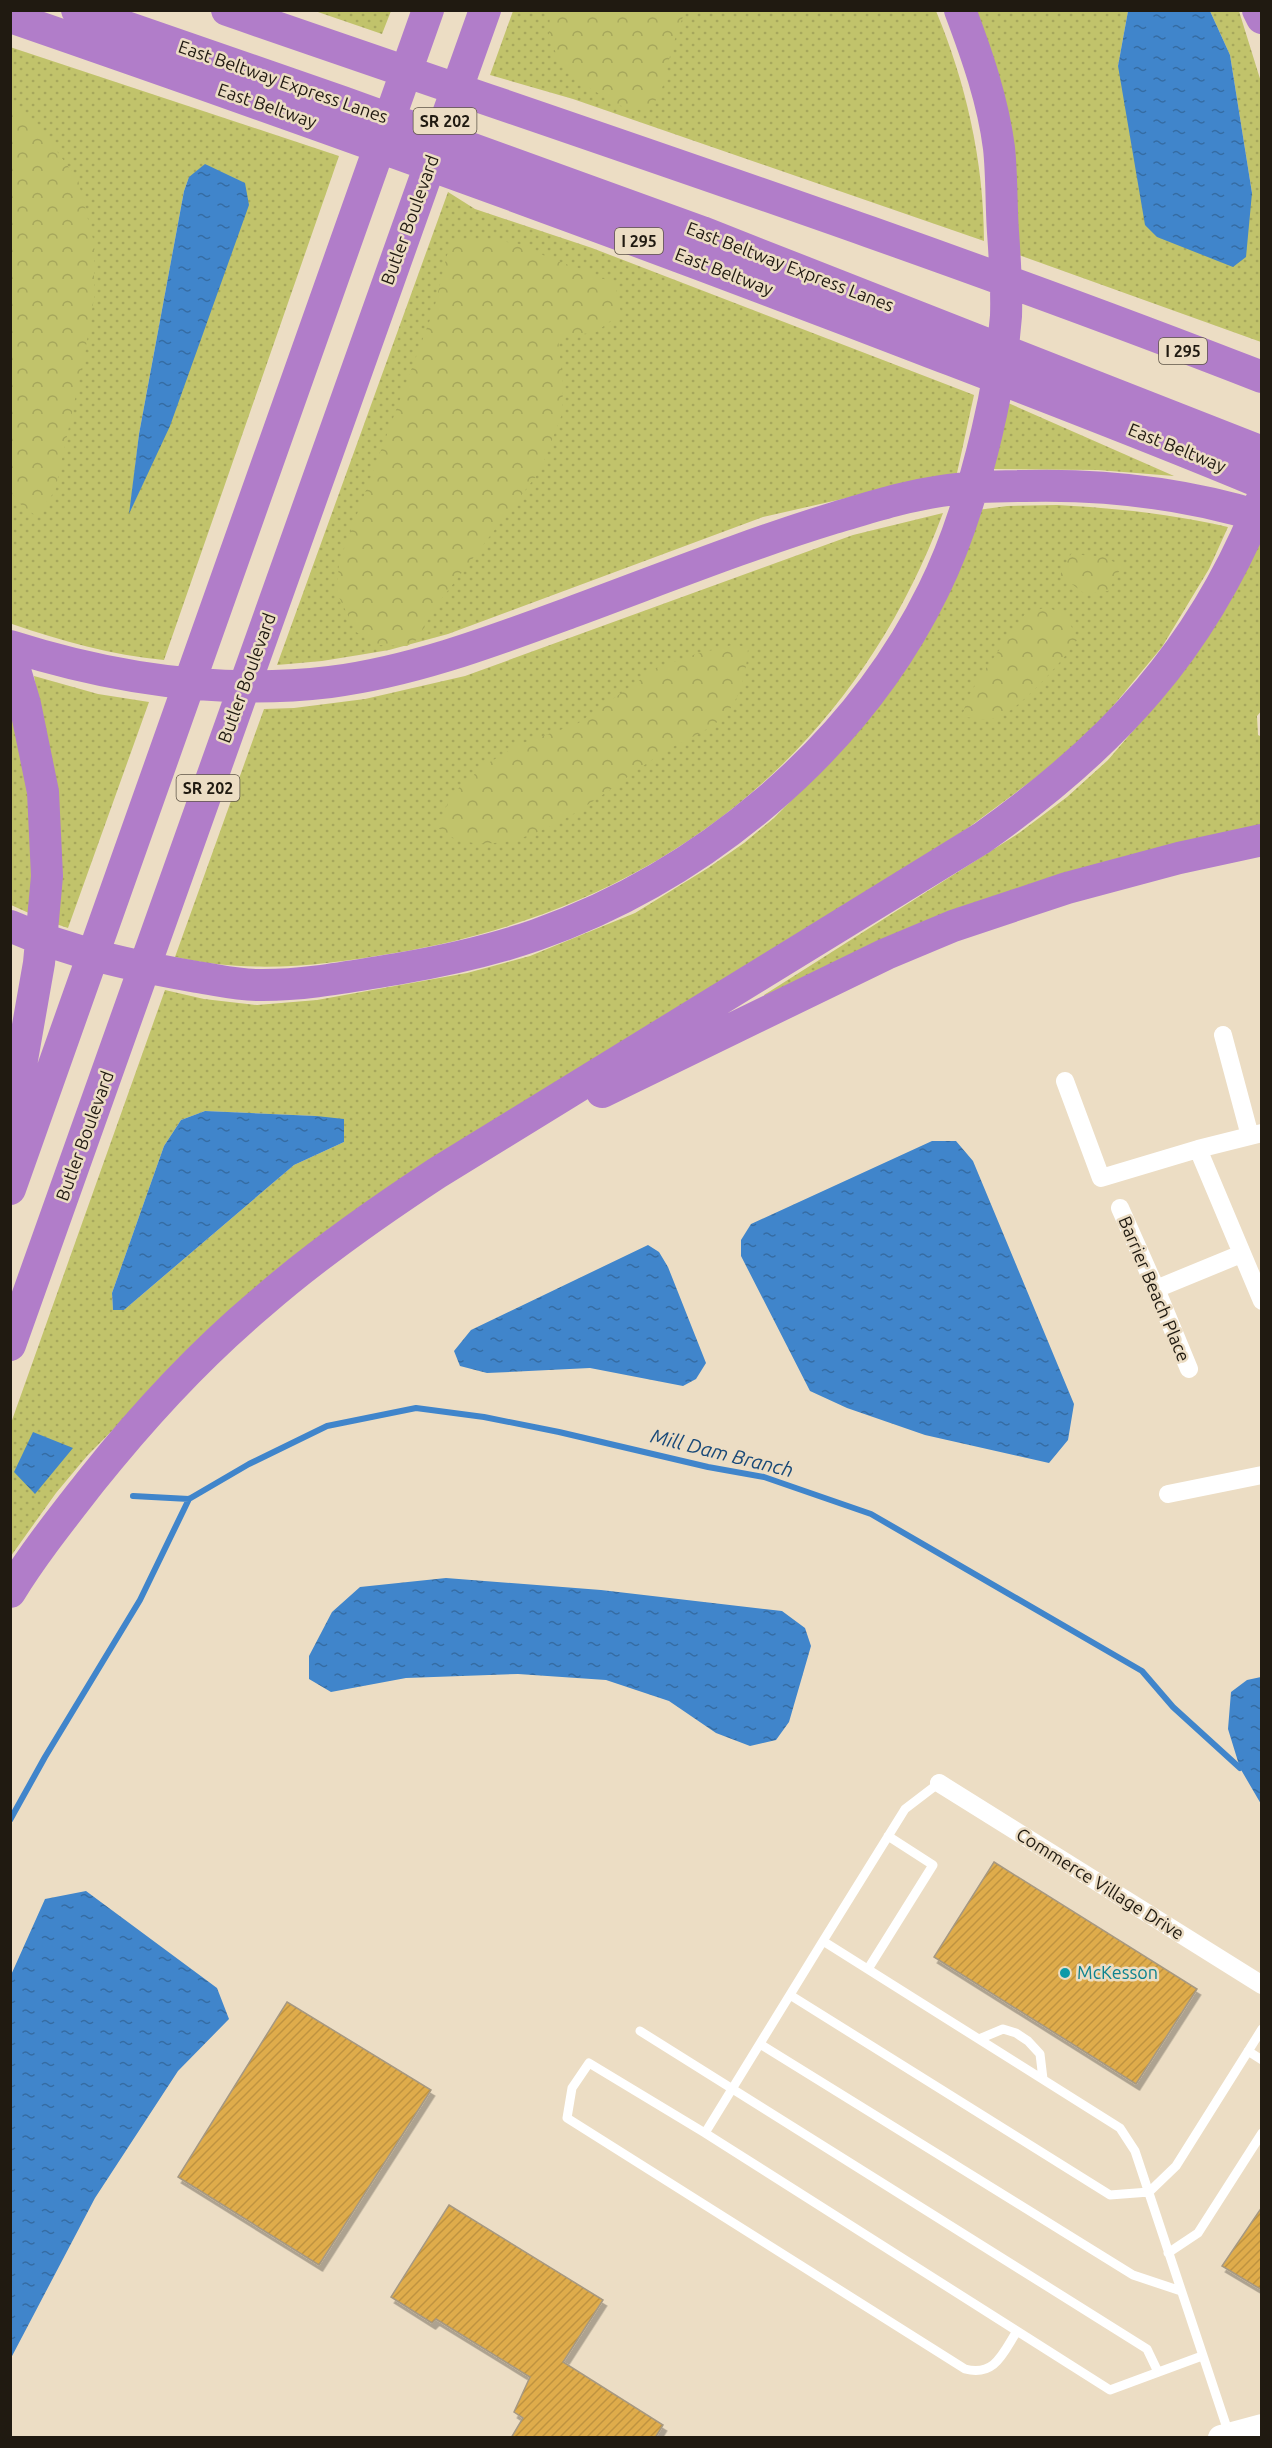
<svg xmlns="http://www.w3.org/2000/svg" width="1272" height="2448" viewBox="0 0 1272 2448" font-family="Ubuntu,sans-serif">
<style>
.grass{fill:url(#grass-dots);fill-rule:evenodd}
.forest{fill:url(#forest-crowns)}
.water{fill:url(#water-ripples)}
.lines{fill:none;stroke-linecap:round;stroke-linejoin:round}
.stream{stroke:#4085cb;stroke-width:6}
.building{fill:url(#building-hatch);stroke:#a69881;stroke-width:1.5;filter:url(#shadow)}
.lane{stroke:#fff;stroke-width:9}
.street{stroke:#fff;stroke-width:18}
.secondary{stroke:#fff;stroke-width:26}
.highway{stroke:#b17dc9;stroke-width:32}
.culture-dot{fill:#0f9aa8;stroke:#ecddc4;stroke-width:2}
.labels{text-anchor:middle;stroke-width:5;stroke-linejoin:round;paint-order:stroke}
.shield{fill:#ecddc4;stroke:#5d5447;stroke-width:1.5}
.shield-label{font-size:16px;font-weight:bold;fill:#201a11}
.street-label{font-size:18px;fill:#201a11;stroke:#ecddc4}
.culture-label{font-size:18px;fill:#0d838f;stroke:#ecddc4;text-anchor:start}
.water-label{font-size:20px;font-style:italic;fill:#194978;stroke:#ecddc4}
</style>
<defs>
<pattern id="grass-dots" width="8" height="8" patternUnits="userSpaceOnUse" patternTransform="scale(1.5)"><rect width="8" height="8" fill="#c1c36b"/><path d="M2 2h.1M6 6h.1" fill="none" stroke="#a6a75c" stroke-width="1.8" stroke-linecap="round"/></pattern>
<pattern id="forest-crowns" width="20" height="18" patternUnits="userSpaceOnUse" patternTransform="scale(1.5)"><rect width="20" height="18" fill="#c1c36b"/><path d="M2 6a3 3 0 1 1 6 0M12 15a3 3 0 1 1 6 0" fill="none" stroke="#a6a75c"/></pattern>
<pattern id="water-ripples" width="26" height="14" patternUnits="userSpaceOnUse" patternTransform="scale(1.5)"><rect width="26" height="14" fill="#4085cb"/><path d="M2 4q2-2 4 0t4 0M15 11q2-2 4 0t4 0" fill="none" stroke="#356ca3"/></pattern>
<pattern id="building-hatch" width="6" height="6" patternUnits="userSpaceOnUse" patternTransform="scale(1.5)"><rect width="6" height="6" fill="#dfac4b"/><path d="M-1 1l2-2M0 6l6-6M5 7l2-2" fill="none" stroke="#bf9340"/></pattern>
<filter id="shadow"><feDropShadow dx="3.5" dy="6" stdDeviation="0" flood-color="#0004"/></filter>
</defs>
<rect width="100%" height="100%" fill="#ecddc4"/>
<!-- grass -->
<path class="grass" d="M315 11 391 10V11L382 34Z
M513 11H936C966 83 984 162 984 241L573 99 490 75Z
M966 11H1128L1118 66 1252 193 1230 55 1210 11H1239L1261 82V342L1016 254Z
M10 47 339 156 164 660C112 655 61 641 12 624L11 620ZM189 177 152 463 130 511 139 434 184 191Z
M448 192 475 209 592 248 974 395 957 473 763 517 448 634 389 650 359 655 322 661 277 665Z
M1006 402 1174 476 1098 470 992 469Z
M1057 505C1114 508 1172 514 1228 527L1209 569 1162 647 1104 717 1079 742 1034 779 968 828 775 954 175 1367 87 1456 56 1493 11 1556V1423L165 990 204 999 257 1005 317 1000 467 973 530 956 635 913 708 868 744 843 774 818 840 751 978 510 1007 506ZM205 1111 316 1116 344 1142 294 1165 124 1310H113L112 1293 164 1146 181 1120Z
M943 513C851 760 653 910 395 953 318 966 252 974 175 957L264 709 294 708 365 699 465 676 853 535Z
M1261 536 1262 710 1257 716 1258 735 1262 737 1261 834 766 1002 764 995 1019 833 1067 797 1108 760 1168 690Z
M34 676 98 694 149 702 68 928 53 923 40 711Z
M10 683C27 758 37 837 31 914L11 905Z"/>
<!-- forest -->
<path class="forest" d="M550 11H685C680 25 674 40 670 56 663 80 666 93 646 111L617 105 588 87 561 65 549 37Z
M10 98 48 139 78 180 94 243V298L84 358 55 491 36 516 19 503 11 492Z
M488 239 519 244 554 260 593 273 615 285 621 313 596 332 558 338 563 385 562 414 540 471 433 610 418 639 407 646 378 645 356 632 337 593 339 562 434 309 447 255 455 240Z
M1071 554 1104 557 1122 566 1108 591 1085 594 1060 575Z
M1047 607C1067 615 1070 621 1077 640 1063 661 1025 703 1003 715 991 722 975 719 962 716L968 697 982 674 1025 614Z
M736 644 748 649C746 674 740 703 720 720 703 734 679 742 661 754 603 791 536 857 461 841 453 839 444 832 437 827L452 794 485 765 520 744 577 724 657 668 693 655Z"/>
<!-- water -->
<path class="water" d="M1128 11H1210L1230 55 1252 193 1246 257 1233 267 1157 237 1145 225 1118 66Z
M205 164 245 183 249 205 170 426 129 514 139 434 184 191 189 177Z
M205 1111 316 1116 344 1119V1142L294 1165 124 1310H113L112 1293 164 1146 181 1120Z
M932 1141H956L973 1161 1074 1404 1068 1440 1049 1463 925 1435 847 1408 810 1391 741 1256V1240L751 1224Z
M648 1245 659 1252 668 1267 706 1363 696 1379 683 1386 590 1368 487 1373 460 1366 454 1351 471 1330Z
M33 1432 73 1448 35 1494 14 1472Z
M446 1578 601 1590 782 1611 805 1628 811 1646 789 1722 776 1740 750 1746 716 1733 669 1701 606 1680 518 1674 406 1678 331 1692 309 1679V1656L332 1612 360 1587Z
M1261 1677H1262L1261 1804 1240 1768 1228 1729 1231 1692 1247 1680Z
M86 1891 217 1988 229 2019 178 2071 95 2198 11 2358V1975L45 1899Z"/>
<g class="lines">
<!-- stream -->
<path class="stream" d="M133 1496 189 1499 249 1464 327 1426 416 1408 484 1417 559 1432 708 1467 764 1477 871 1514 1142 1671 1173 1707 1240 1768
M10 1820 45 1757 140 1600 189 1499"/>
</g>
<!-- building -->
<path class="building" d="M994 1862 1197 1989 1136 2084 934 1957Z
M287 2002 431 2090 319 2265 178 2177Z
M449 2205 603 2300 563 2362 663 2425 655 2438H511L523 2418 514 2412 530 2377 436 2319 432 2323 391 2297Z
M1262 2207V2290L1222 2266Z"/>
<g class="lines">
<!-- lane -->
<path class="lane" d="M939 1783 905 1809 823 1941 1120 2128 1135 2151 1229 2434
M823 1941 705 2133 1110 2390 1202 2356
M868 1969 933 1865 888 1836
M790 1995 1110 2195 1149 2192 1176 2166 1262 2029
M640 2031 1147 2349 1158 2372
M979 2039 1003 2029 1016 2033 1028 2041 1040 2054 1043 2079
M760 2044 1133 2275 1181 2291
M1248 2051 1262 2060
M705 2133 589 2063 572 2088 567 2118 965 2369C995 2377 1003 2353 1017 2331
M1168 2253 1198 2233 1262 2133"/>
<!-- street -->
<path class="street" d="M1223 1035 1250 1136
M1065 1081 1101 1178 1198 1149 1262 1133
M1198 1149 1262 1301
M1120 1208 1156 1289 1189 1369
M1156 1289 1241 1254
M1168 1494 1262 1475
M939 1783 1262 1985"/>
<!-- secondary -->
<path class="secondary" d="M1221 2438 1262 2427"/>
<!-- highway -->
<path class="highway" d="M77 10 343 102 702 232 1262 452
M227 10C573 130 921 244 1262 377
M1258 10 1262 18
M10 17C317 123 622 233 925 350 1037 393 1150 436 1262 483
M10 646C114 679 221 695 330 682 414 671 493 641 572 612 659 580 746 545 834 518 869 508 905 496 941 491 968 487 997 486 1025 486 1106 484 1184 493 1262 517
M10 653 25 704 43 792 47 876 39 963 10 1128
M10 926C69 952 133 966 197 977 218 980 241 986 263 985 309 985 352 976 397 969 444 961 490 951 536 935 701 877 855 750 933 591 958 541 974 487 987 432 996 394 1003 355 1006 316 1007 288 1005 260 1003 232 1001 204 1002 176 999 148 993 101 977 55 960 10
M602 1092 886 954 953 926 1067 888 1179 858 1262 840
M10 1189 428 10
M10 1345 485 10
M10 1592C34 1553 63 1517 91 1481 142 1417 198 1356 261 1303 316 1255 376 1213 437 1173L982 838C1113 745 1202 650 1262 499"/>
</g>
<!-- markers -->
<circle class="culture-dot" cx="1065" cy="1973" r="6"/>
<g class="labels">
<!-- shield labels -->
<g class="shield">
<rect x="413.5" y="108" width="63" height="26" rx="4.5"/>
<rect x="615" y="228" width="48" height="26" rx="4.5"/>
<rect x="1159" y="338" width="48" height="26" rx="4.5"/>
<rect x="176.5" y="775" width="63" height="26" rx="4.5"/>
</g>
<g class="shield-label">
<text x="445" y="127">SR 202</text>
<text x="639" y="247">I 295</text>
<text x="1183" y="357">I 295</text>
<text x="208" y="794">SR 202</text>
</g>
<!-- street labels -->
<g class="street-label">
<text transform="translate(283 82) rotate(19)" y="6">East Beltway Express Lanes</text>
<text transform="translate(267 106) rotate(19)" y="6">East Beltway</text>
<text transform="translate(410 220) rotate(-70)" y="6">Butler Boulevard</text>
<text transform="translate(790 267) rotate(21)" y="6">East Beltway Express Lanes</text>
<text transform="translate(724 272) rotate(21)" y="6">East Beltway</text>
<text transform="translate(1177 448) rotate(22)" y="6">East Beltway</text>
<text transform="translate(247 678) rotate(-70)" y="6">Butler Boulevard</text>
<text transform="translate(85 1136) rotate(-70)" y="6">Butler Boulevard</text>
<text transform="translate(1154 1289) rotate(67)" y="6">Barrier Beach Place</text>
<text transform="translate(1100 1884) rotate(32)" y="6">Commerce Village Drive</text>
</g>
<!-- culture labels -->
<g class="culture-label">
<text x="1077" y="1979">McKesson</text>
</g>
<!-- water labels -->
<g class="water-label">
<text transform="translate(722 1453) rotate(14)" y="7">Mill Dam Branch</text>
</g>
</g>
<!-- border -->
<rect width="1272" height="2448" fill="none" stroke="#201a11" stroke-width="24"/>
</svg>
